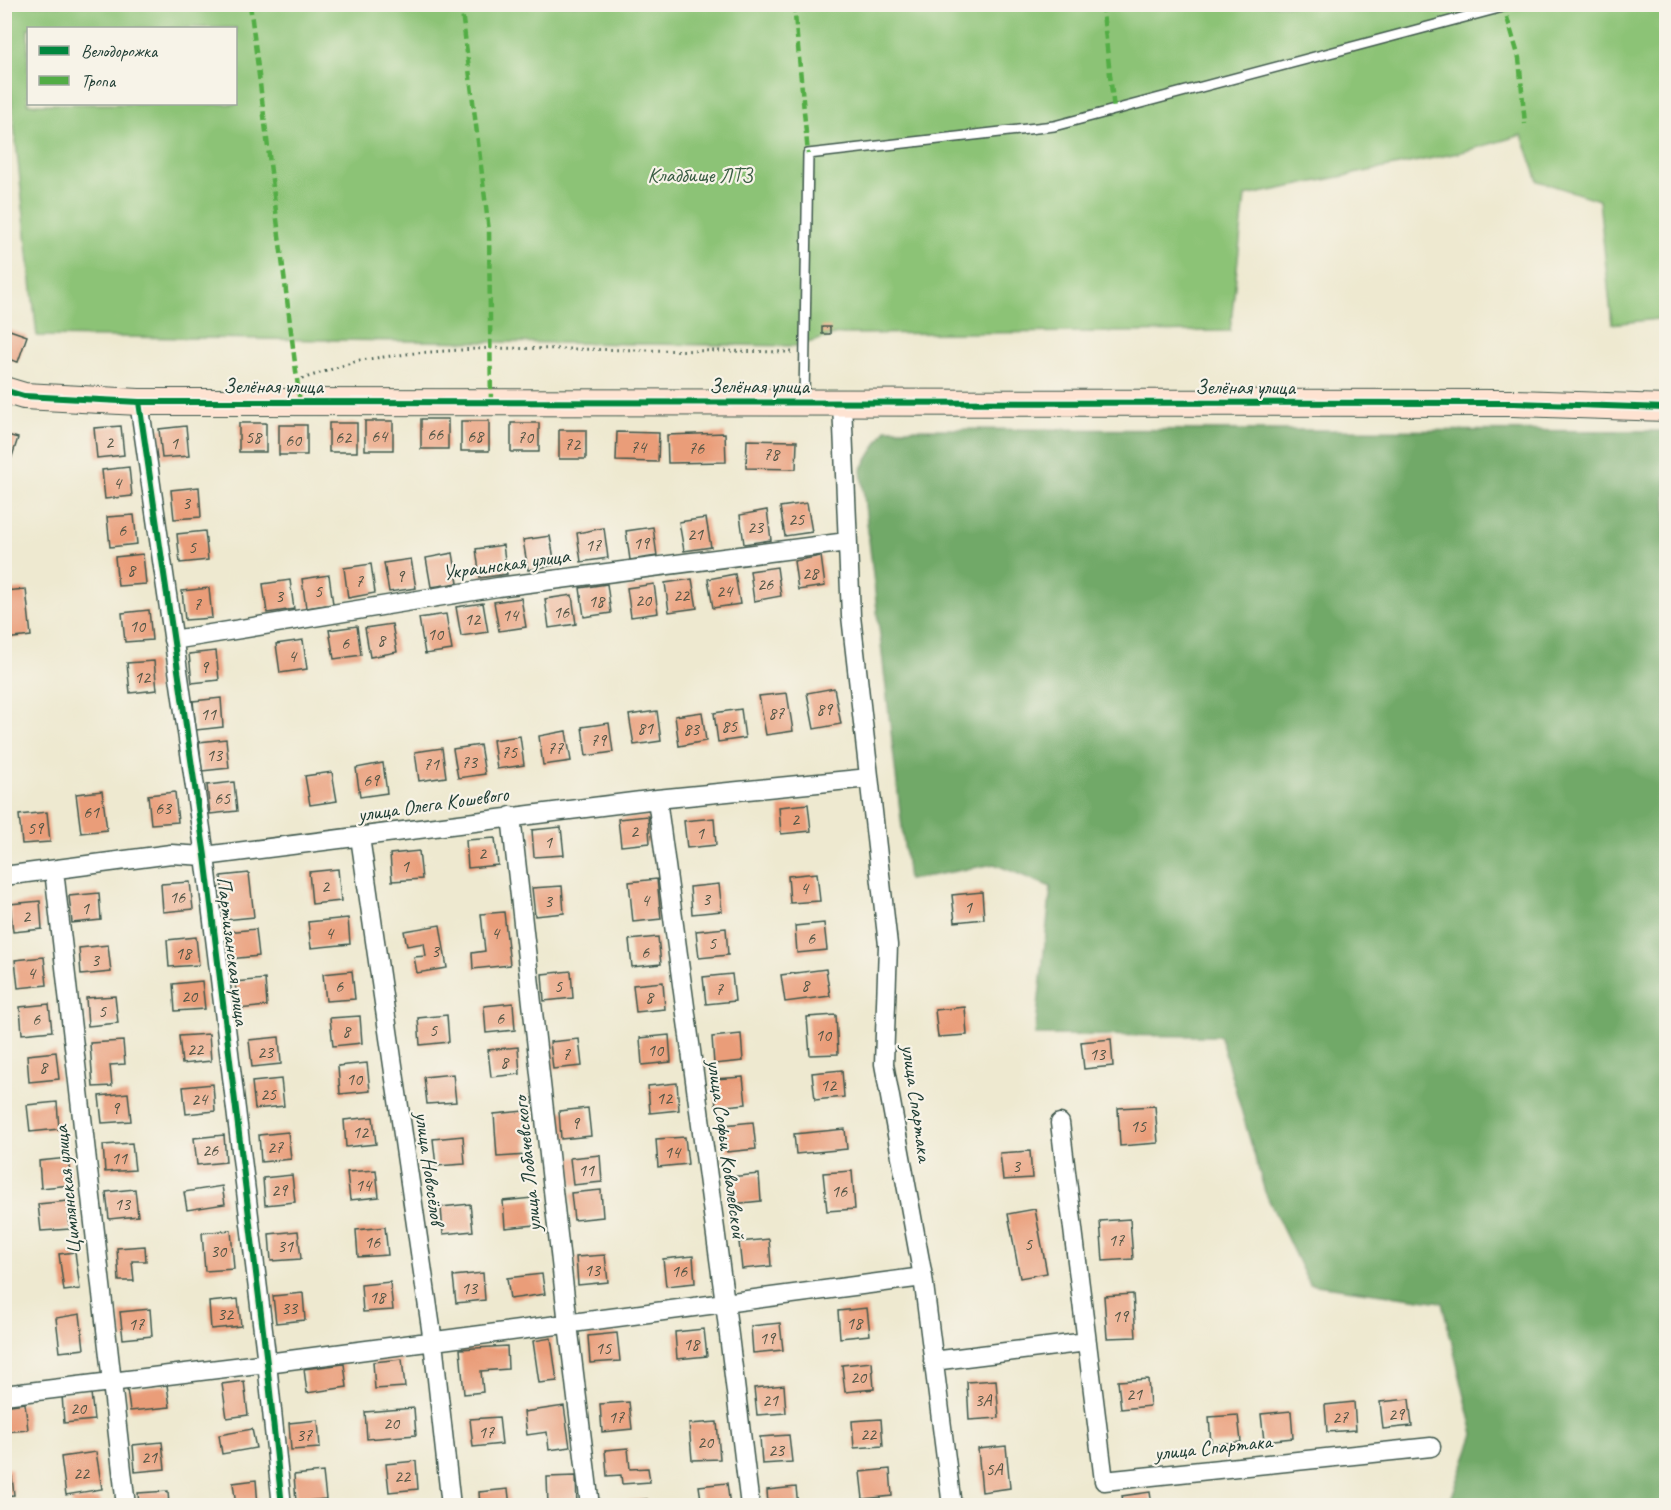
<svg xmlns="http://www.w3.org/2000/svg" width="1671" height="1510" viewBox="0 0 1671 1510" font-family="Caveat,sans-serif">
<style>
.green{fill:#8cc376;stroke:#568055;stroke-width:1.5;fill-rule:evenodd}
.forest{fill:#71a967;stroke:#48734e;stroke-width:1.5}
.building{fill:#ea9d79}
.lines{fill:none;stroke-linecap:round;stroke-linejoin:round}
.lane-casing{stroke:#3e574b;stroke-width:12}
.street-casing{stroke:#3e574b;stroke-width:21}
.secondary-casing{stroke:#3e574b;stroke-width:28}
.path{stroke:#3e574b;stroke-width:3;stroke-dasharray:1.5 4.5;stroke-linecap:butt}
.lane{stroke:#fff;stroke-width:9}
.street{stroke:#fff;stroke-width:18}
.secondary{stroke:#fee3d2;stroke-width:26}
.quiet{stroke:#52ad45;stroke-width:4.5;stroke-dasharray:9 4.5;stroke-linecap:butt}
.cycleway-casing{stroke:#f7f3e8;stroke-width:10}
.cycleway{stroke:#00873e;stroke-width:6}
.labels{text-anchor:middle;stroke-width:4.5;stroke-linejoin:round;paint-order:stroke}
.number-label{font-size:18px;fill:#525545}
.park-label{font-size:21px;fill:#3a5e44;stroke:#f7f3e8}
.street-label{font-size:21px;fill:#1f3d34;stroke:#f7f3e8}
</style>
<rect width="100%" height="100%" fill="#f7f3e8"/>
<filter id="ink" filterUnits="userSpaceOnUse"><feTurbulence type="fractalNoise" baseFrequency=".0167" numOctaves="2"/><feDisplacementMap in="SourceGraphic" scale="12" xChannelSelector="R" yChannelSelector="G"/><feConvolveMatrix kernelMatrix="1 2 1 2 8 2 1 2 1" color-interpolation-filters="sRGB"/></filter>
<filter id="wash" filterUnits="userSpaceOnUse"><feTurbulence type="fractalNoise" baseFrequency=".008" numOctaves="4" result="noise"/><feDisplacementMap in="SourceGraphic" scale="24" xChannelSelector="R" yChannelSelector="G"/><feGaussianBlur stdDeviation="1.35" result="paint"/><feColorMatrix in="noise" values="0 0 0 0 0 0 0 0 0 0 0 0 0 0 0 0 0 1.4 0 .05"/><feComposite in="paint" operator="in"/></filter>
<g filter="url(#wash)">
<rect width="100%" height="100%" fill="#eee9d0"/>
<!-- green -->
<path class="green" d="M4 5H1666V318L1612 324 1599 200 1538 181 1522 135 1458 153 1245 196 1230 331 838 334 797 346 37 336 5 41ZM28 28H236V104H28Z"/>
<!-- forest -->
<path class="forest" d="M886 429 1666 431V1505H1449L1474 1434 1442 1302 1309 1284 1265 1192 1220 1036 1035 1035 1051 887 994 864 908 880 861 470Z"/>
<g id="blocks">
<!-- building -->
<path class="building" d="M822 327H830V334H822Z
M4 328 27 336 18 362 4 358Z
M421 419H448V449H421Z
M365 421H393V450H365Z
M461 421H489V451H461Z
M239 423H266V452H239Z
M329 423H357V452H329Z
M511 423H539V452H511Z
M279 425H307V455H279Z
M121 426 124 455 97 458 94 428Z
M186 426 189 456 162 458 159 429Z
M559 430H586V459H559Z
M617 432 659 433 658 462 616 461Z
M725 433 726 462 668 463 667 435Z
M4 434 18 438 9 466 4 465Z
M747 440 797 441 796 469 746 468Z
M129 467 132 496 105 499 102 470Z
M199 487 201 517 174 519 171 490Z
M807 503 812 532 785 536 780 507Z
M767 510 771 540 744 544 740 515Z
M134 515 137 544 110 547 107 517Z
M706 518 711 547 684 551 679 522Z
M653 527 657 556 630 560 626 531Z
M604 528 608 558 581 562 577 533Z
M205 531 208 560 180 563 177 534Z
M550 536 555 565 528 570 523 540Z
M503 545 507 574 480 578 476 549Z
M453 553 458 583 431 587 426 558Z
M143 554 146 584 118 586 115 557Z
M821 556 825 586 798 590 794 561Z
M411 559 416 588 389 592 384 563Z
M371 564 375 593 348 598 344 568Z
M777 567 781 596 754 601 750 571Z
M735 574 740 604 713 608 708 579Z
M329 575 333 604 306 608 302 579Z
M692 579 697 608 669 612 665 583Z
M290 580 294 609 267 613 263 584Z
M607 584 611 613 584 617 580 588Z
M654 584 658 613 631 617 627 588Z
M209 588 212 618 185 620 182 591Z
M26 589 31 636 5 639 4 591Z
M572 595 576 624 549 628 545 599Z
M521 598 526 627 499 631 494 602Z
M483 603 488 632 461 636 456 607Z
M149 610 152 640 125 642 122 613Z
M446 614 452 650 425 654 419 618Z
M392 624 397 652 370 657 365 628Z
M357 626 361 655 334 659 329 630Z
M303 640 307 669 280 673 276 644Z
M216 651 219 680 192 683 189 654Z
M154 661 157 690 130 693 127 663Z
M834 688 841 724 814 729 807 693Z
M787 693 793 731 766 735 759 696Z
M221 698 223 727 196 730 193 701Z
M741 709 745 738 718 742 714 713Z
M657 711 661 741 634 745 629 715Z
M702 712 706 741 679 746 675 716Z
M609 723 613 752 586 756 582 727Z
M566 731 571 761 543 765 539 736Z
M520 736 524 765 497 769 493 740Z
M226 739 229 768 202 771 199 742Z
M480 745 485 774 458 778 453 749Z
M442 748 446 777 419 781 415 752Z
M383 763 387 793 360 797 356 768Z
M332 772 337 801 310 805 305 776Z
M234 782 237 811 210 814 207 785Z
M102 791 107 830 81 833 76 794Z
M175 792 178 822 151 824 148 795Z
M808 804 811 831 781 834 779 807Z
M47 812 50 842 22 844 19 815Z
M648 816 650 843 621 846 618 819Z
M714 818 716 845 687 848 684 821Z
M561 827 564 855 534 857 532 830Z
M495 838 498 865 468 868 466 840Z
M419 851 422 879 392 881 390 854Z
M338 869 341 901 312 904 309 872Z
M249 873 254 917 225 920 221 876Z
M817 873 820 901 790 903 788 876Z
M657 879 661 919 633 922 629 882Z
M190 882 193 909 163 912 161 884Z
M719 884 722 911 692 914 690 887Z
M562 886 564 913 535 916 532 888Z
M982 892 984 919 955 922 952 895Z
M99 893 101 920 72 923 69 896Z
M40 901 42 929 13 932 10 904Z
M504 912 510 965 473 969 472 953 485 951 481 914Z
M348 918 350 944 311 948 308 922Z
M824 923 827 950 797 953 795 926Z
M440 925 447 968 417 973 414 957 426 956 424 943 407 946 404 931Z
M726 928 728 955 699 958 696 931Z
M256 929 259 956 229 959 227 932Z
M196 937 199 965 169 967 167 940Z
M658 937 661 964 632 967 629 940Z
M108 945 111 972 81 975 79 948Z
M44 957 47 985 18 988 15 960Z
M826 969 830 996 785 1002 781 975Z
M352 971 355 999 326 1001 323 974Z
M571 971 573 998 544 1001 542 974Z
M732 974 735 1001 706 1004 703 977Z
M265 979 267 1006 238 1009 235 982Z
M202 981 205 1009 175 1011 173 984Z
M663 982 665 1009 636 1012 633 985Z
M115 996 118 1023 88 1026 86 998Z
M513 1003 515 1030 486 1033 484 1006Z
M49 1004 52 1031 22 1034 20 1007Z
M965 1007 967 1035 938 1037 935 1010Z
M447 1015 449 1042 420 1045 418 1018Z
M836 1015 838 1054 810 1055 807 1017Z
M360 1016 362 1043 333 1046 330 1018Z
M209 1034 211 1061 182 1064 179 1036Z
M741 1034 743 1061 714 1064 712 1037Z
M669 1035 671 1062 642 1065 640 1038Z
M279 1037 281 1064 252 1067 249 1040Z
M579 1039 582 1066 553 1069 550 1042Z
M1111 1039 1113 1066 1084 1069 1081 1042Z
M123 1041 125 1064 110 1065 112 1086 93 1087 90 1043Z
M518 1047 520 1074 491 1077 488 1050Z
M56 1052 59 1079 29 1082 27 1055Z
M367 1063 370 1091 340 1094 338 1066Z
M842 1070 844 1097 815 1100 812 1073Z
M453 1074 456 1102 427 1104 424 1077Z
M743 1077 746 1104 716 1107 714 1079Z
M281 1079 284 1106 255 1109 252 1082Z
M677 1083 679 1110 650 1113 648 1086Z
M213 1084 215 1111 186 1114 183 1087Z
M128 1093 131 1121 102 1123 99 1096Z
M57 1102 59 1129 30 1132 27 1105Z
M1155 1106 1158 1143 1120 1146 1118 1108Z
M588 1108 591 1136 561 1139 559 1111Z
M524 1111 527 1155 497 1157 494 1114Z
M373 1117 376 1144 346 1147 344 1120Z
M753 1122 756 1149 727 1152 724 1125Z
M845 1129 847 1149 796 1154 794 1134Z
M288 1132 291 1159 261 1162 259 1135Z
M224 1135 226 1162 197 1165 194 1138Z
M463 1136 465 1164 436 1166 433 1139Z
M685 1137 688 1164 658 1167 656 1139Z
M132 1143 135 1170 105 1172 103 1145Z
M1030 1151 1032 1178 1003 1180 1000 1153Z
M600 1155 602 1182 573 1185 570 1158Z
M68 1158 71 1185 41 1188 39 1161Z
M376 1170 379 1197 350 1200 347 1172Z
M852 1171 855 1209 827 1211 823 1173Z
M759 1174 761 1201 732 1204 729 1177Z
M292 1175 295 1202 265 1205 263 1178Z
M222 1186 225 1204 187 1210 184 1192Z
M135 1189 138 1216 109 1219 106 1192Z
M601 1190 603 1217 574 1220 571 1193Z
M532 1198 535 1225 505 1228 503 1201Z
M68 1201 70 1229 41 1231 38 1204Z
M470 1204 473 1231 443 1234 441 1207Z
M1035 1209 1047 1273 1020 1278 1008 1214Z
M1130 1219 1133 1259 1103 1261 1100 1221Z
M385 1227 388 1255 358 1257 356 1230Z
M231 1230 234 1269 205 1271 202 1233Z
M298 1231 301 1259 271 1261 269 1234Z
M769 1239 771 1266 742 1269 739 1242Z
M145 1246 146 1261H132L134 1281H119L117 1248Z
M75 1252 80 1289 64 1291 59 1254Z
M605 1255 608 1282 578 1285 576 1257Z
M693 1256 695 1283 666 1286 663 1259Z
M483 1273 485 1300 456 1303 453 1276Z
M542 1274 545 1294 510 1299 507 1278Z
M390 1282 393 1310 363 1312 361 1285Z
M303 1293 305 1320 276 1323 273 1296Z
M1133 1294 1136 1337 1107 1338 1104 1296Z
M238 1299 241 1326 211 1329 209 1302Z
M867 1308 870 1335 840 1338 838 1311Z
M150 1309 152 1336 123 1339 120 1312Z
M80 1314 84 1349 60 1352 56 1318Z
M780 1323 783 1350 753 1353 751 1326Z
M704 1329 707 1356 677 1359 675 1332Z
M617 1333 620 1361 590 1363 588 1336Z
M551 1338 557 1381 539 1383 533 1341Z
M507 1346 508 1369 481 1371 483 1392 464 1394 460 1349Z
M402 1359 405 1387 375 1389 373 1362Z
M872 1362 874 1389 845 1392 842 1365Z
M344 1364 347 1387 307 1393 304 1369Z
M1148 1379 1150 1406 1121 1409 1118 1381Z
M996 1380 999 1418 969 1420 967 1382Z
M244 1381 248 1415 227 1418 222 1384Z
M167 1385 170 1407 130 1411 127 1389Z
M784 1385 786 1413 757 1415 754 1388Z
M91 1393 94 1420 64 1423 62 1395Z
M1409 1399 1412 1426 1383 1429 1380 1402Z
M629 1402 632 1429 602 1432 600 1404Z
M1354 1402 1356 1430 1327 1432 1325 1405Z
M25 1403 28 1430 4 1432V1406Z
M564 1406 570 1447 549 1450 547 1432 527 1435 524 1412Z
M414 1408 416 1435 367 1439 365 1412Z
M1291 1411 1293 1438 1264 1441 1261 1414Z
M1238 1415 1241 1442 1211 1444 1209 1417Z
M499 1417 502 1444 473 1447 470 1419Z
M881 1419 883 1446 854 1448 852 1421Z
M318 1420 320 1448 291 1450 289 1423Z
M717 1422 720 1459 692 1460 689 1424Z
M252 1429 256 1448 222 1454 219 1435Z
M789 1435 792 1462 762 1464 760 1437Z
M162 1442 165 1469 135 1472 133 1445Z
M1006 1446 1010 1488 982 1492 978 1449Z
M628 1448 630 1469 648 1468 650 1482 622 1484 621 1475 607 1476 605 1450Z
M96 1452 102 1489 66 1495 61 1457Z
M416 1461 418 1489 389 1492 386 1464Z
M11 1468 14 1495 4 1496V1469Z
M890 1469 892 1496 863 1499 860 1472Z
M323 1472 326 1499 296 1502 294 1475Z
M576 1476 577 1506H548L547 1477Z
M256 1480 258 1506H236L233 1483Z
M727 1483 730 1506H702L699 1486Z
M796 1487 798 1506H768L767 1490Z
M508 1489 510 1506H480L479 1492Z
M168 1491 169 1506H139L138 1493Z
M1150 1492 1152 1506H1124L1122 1496Z
M100 1499 101 1506H72L71 1501Z
M647 1499V1506H617V1502Z"/>
</g>
</g>
<g filter="url(#ink)">
<use href="#blocks" fill-opacity="0" stroke="#3e574b" stroke-width="1.5"/>
<g class="lines">
<defs>
<path id="lane" d="M804 400 808 154 1054 126 1503 7"/>
<path id="street" d="M139 402 205 856 267 1363 282 1506
M842 403 851 616 888 945 884 1064 923 1277 952 1506
M173 640 498 587 847 542
M657 799 725 1303 750 1506
M511 816 568 1324 590 1506
M360 837 433 1342 451 1506
M54 870 126 1506
M4 876 171 854 205 856 657 799 869 778
M1060 1123 1104 1481 1431 1447
M933 1361 1087 1342
M4 1395 267 1363 923 1277"/>
<path id="secondary" d="M4 390 24 396 139 402 1514 403 1666 408"/>
</defs>
<!-- lane casing -->
<use href="#lane" class="lane-casing"/>
<!-- street casing -->
<use href="#street" class="street-casing"/>
<!-- secondary casing -->
<use href="#secondary" class="secondary-casing"/>
<!-- path -->
<path class="path" d="M302 379 360 360 415 353 491 348 793 352"/>
<!-- lane -->
<use href="#lane" class="lane"/>
<!-- street -->
<use href="#street" class="street"/>
<!-- secondary -->
<use href="#secondary" class="secondary"/>
<!-- quiet -->
<path class="quiet" d="M250 4 300 403
M461 4 489 231 491 403
M794 4 808 154
M1102 4 1114 110
M1503 4 1519 58 1525 124
M1503 7 1516 4"/>
<defs>
<path id="cycleway" d="M4 390 24 396 139 402 1514 403 1666 408
M139 402 205 856 267 1363 282 1506"/>
</defs>
<!-- cycleway casing -->
<use href="#cycleway" class="cycleway-casing"/>
<!-- cycleway -->
<use href="#cycleway" class="cycleway"/>
</g>
</g>
<g class="labels">
<!-- number labels -->
<g class="number-label">
<text x="435" y="440">66</text>
<text x="379" y="442">64</text>
<text x="475" y="442">68</text>
<text x="253" y="443">58</text>
<text x="343" y="443">62</text>
<text x="525" y="443">70</text>
<text x="293" y="446">60</text>
<text x="109" y="448">2</text>
<text x="174" y="449">1</text>
<text x="572" y="450">72</text>
<text x="638" y="453">74</text>
<text x="696" y="454">76</text>
<text x="771" y="460">78</text>
<text x="117" y="489">4</text>
<text x="186" y="509">3</text>
<text x="796" y="525">25</text>
<text x="755" y="533">23</text>
<text x="122" y="536">6</text>
<text x="695" y="540">21</text>
<text x="641" y="549">19</text>
<text x="593" y="551">17</text>
<text x="192" y="553">5</text>
<text x="131" y="576">8</text>
<text x="810" y="579">28</text>
<text x="400" y="582">9</text>
<text x="359" y="587">7</text>
<text x="765" y="590">26</text>
<text x="318" y="597">5</text>
<text x="724" y="597">24</text>
<text x="681" y="601">22</text>
<text x="279" y="602">3</text>
<text x="643" y="606">20</text>
<text x="596" y="607">18</text>
<text x="197" y="610">7</text>
<text x="561" y="618">16</text>
<text x="510" y="621">14</text>
<text x="472" y="625">12</text>
<text x="137" y="632">10</text>
<text x="435" y="640">10</text>
<text x="381" y="646">8</text>
<text x="345" y="649">6</text>
<text x="292" y="662">4</text>
<text x="204" y="673">9</text>
<text x="142" y="683">12</text>
<text x="824" y="715">89</text>
<text x="776" y="719">87</text>
<text x="208" y="720">11</text>
<text x="729" y="732">85</text>
<text x="645" y="734">81</text>
<text x="691" y="735">83</text>
<text x="598" y="746">79</text>
<text x="555" y="754">77</text>
<text x="509" y="758">75</text>
<text x="214" y="761">13</text>
<text x="469" y="768">73</text>
<text x="431" y="770">71</text>
<text x="371" y="786">69</text>
<text x="222" y="804">65</text>
<text x="163" y="814">63</text>
<text x="91" y="818">61</text>
<text x="795" y="825">2</text>
<text x="35" y="834">59</text>
<text x="634" y="837">2</text>
<text x="700" y="839">1</text>
<text x="548" y="848">1</text>
<text x="482" y="859">2</text>
<text x="405" y="872">1</text>
<text x="325" y="892">2</text>
<text x="804" y="894">4</text>
<text x="177" y="903">16</text>
<text x="706" y="905">3</text>
<text x="645" y="906">4</text>
<text x="548" y="907">3</text>
<text x="968" y="913">1</text>
<text x="85" y="914">1</text>
<text x="26" y="922">2</text>
<text x="329" y="939">4</text>
<text x="495" y="939">4</text>
<text x="811" y="944">6</text>
<text x="712" y="949">5</text>
<text x="435" y="957">3</text>
<text x="645" y="958">6</text>
<text x="183" y="959">18</text>
<text x="95" y="966">3</text>
<text x="31" y="979">4</text>
<text x="805" y="991">8</text>
<text x="339" y="992">6</text>
<text x="558" y="992">5</text>
<text x="719" y="995">7</text>
<text x="189" y="1002">20</text>
<text x="649" y="1003">8</text>
<text x="102" y="1017">5</text>
<text x="500" y="1024">6</text>
<text x="36" y="1025">6</text>
<text x="433" y="1036">5</text>
<text x="346" y="1037">8</text>
<text x="823" y="1041">10</text>
<text x="195" y="1055">22</text>
<text x="655" y="1056">10</text>
<text x="265" y="1058">23</text>
<text x="566" y="1060">7</text>
<text x="1097" y="1060">13</text>
<text x="504" y="1068">8</text>
<text x="43" y="1073">8</text>
<text x="354" y="1085">10</text>
<text x="828" y="1091">12</text>
<text x="268" y="1100">25</text>
<text x="664" y="1104">12</text>
<text x="199" y="1105">24</text>
<text x="115" y="1114">9</text>
<text x="575" y="1129">9</text>
<text x="1138" y="1132">15</text>
<text x="360" y="1138">12</text>
<text x="275" y="1153">27</text>
<text x="210" y="1156">26</text>
<text x="672" y="1158">14</text>
<text x="119" y="1164">11</text>
<text x="1016" y="1172">3</text>
<text x="586" y="1176">11</text>
<text x="363" y="1191">14</text>
<text x="279" y="1196">29</text>
<text x="839" y="1197">16</text>
<text x="122" y="1210">13</text>
<text x="1116" y="1246">17</text>
<text x="372" y="1248">16</text>
<text x="1028" y="1250">5</text>
<text x="285" y="1252">31</text>
<text x="218" y="1257">30</text>
<text x="592" y="1276">13</text>
<text x="679" y="1277">16</text>
<text x="469" y="1294">13</text>
<text x="377" y="1303">18</text>
<text x="289" y="1314">33</text>
<text x="225" y="1320">32</text>
<text x="1120" y="1322">19</text>
<text x="854" y="1329">18</text>
<text x="136" y="1330">17</text>
<text x="767" y="1344">19</text>
<text x="691" y="1350">18</text>
<text x="603" y="1354">15</text>
<text x="858" y="1383">20</text>
<text x="1134" y="1400">21</text>
<text x="770" y="1406">21</text>
<text x="983" y="1406">3А</text>
<text x="78" y="1414">20</text>
<text x="1396" y="1420">29</text>
<text x="616" y="1423">17</text>
<text x="1340" y="1423">27</text>
<text x="391" y="1429">20</text>
<text x="486" y="1438">17</text>
<text x="868" y="1440">22</text>
<text x="304" y="1441">37</text>
<text x="705" y="1448">20</text>
<text x="776" y="1456">23</text>
<text x="149" y="1463">21</text>
<text x="994" y="1475">5А</text>
<text x="81" y="1479">22</text>
<text x="402" y="1482">22</text>
</g>
<!-- park labels -->
<g class="park-label">
<text x="700" y="182">Кладбище ЛТЗ</text>
</g>
<!-- street labels -->
<g class="street-label">
<text x="273" y="393">Зелёная улица</text>
<text x="759" y="393">Зелёная улица</text>
<text x="1245" y="394">Зелёная улица</text>
<text transform="translate(506 564) rotate(-8)" y="7">Украинская улица</text>
<text transform="translate(433 804) rotate(-8)" y="7">улица Олега Кошевого</text>
<text transform="translate(233 951) rotate(83)" y="7">Партизанская улица</text>
<text transform="translate(917 1103) rotate(82)" y="7">улица Спартака</text>
<text transform="translate(727 1149) rotate(82)" y="7">улица Софьи Ковалевской</text>
<text transform="translate(527 1164) rotate(-96)" y="7">улица Лобачевского</text>
<text transform="translate(430 1168) rotate(82)" y="7">улица Новосёлов</text>
<text transform="translate(67 1190) rotate(-96)" y="7">Цимлянская улица</text>
<text transform="translate(1213 1447) rotate(-6)" y="7">улица Спартака</text>
</g>
</g>
<!-- margin -->
<rect width="1671" height="1510" fill="none" stroke="#f7f3e8" stroke-width="24"/>
<!-- legend -->
<rect x="27" y="27" width="210" height="78" fill="#f7f3e8" stroke="#a1aaa0" stroke-width="1.5"/>
<rect x="39" y="46" width="30" height="9" fill="#00873e" stroke="#a1aaa0" stroke-width="1.5"/>
<text x="81" y="57" font-size="18" fill="#1f3d34">Велодорожка</text>
<rect x="39" y="76" width="30" height="9" fill="#52ad45" stroke="#a1aaa0" stroke-width="1.5"/>
<text x="81" y="87" font-size="18" fill="#1f3d34">Тропа</text>
</svg>
